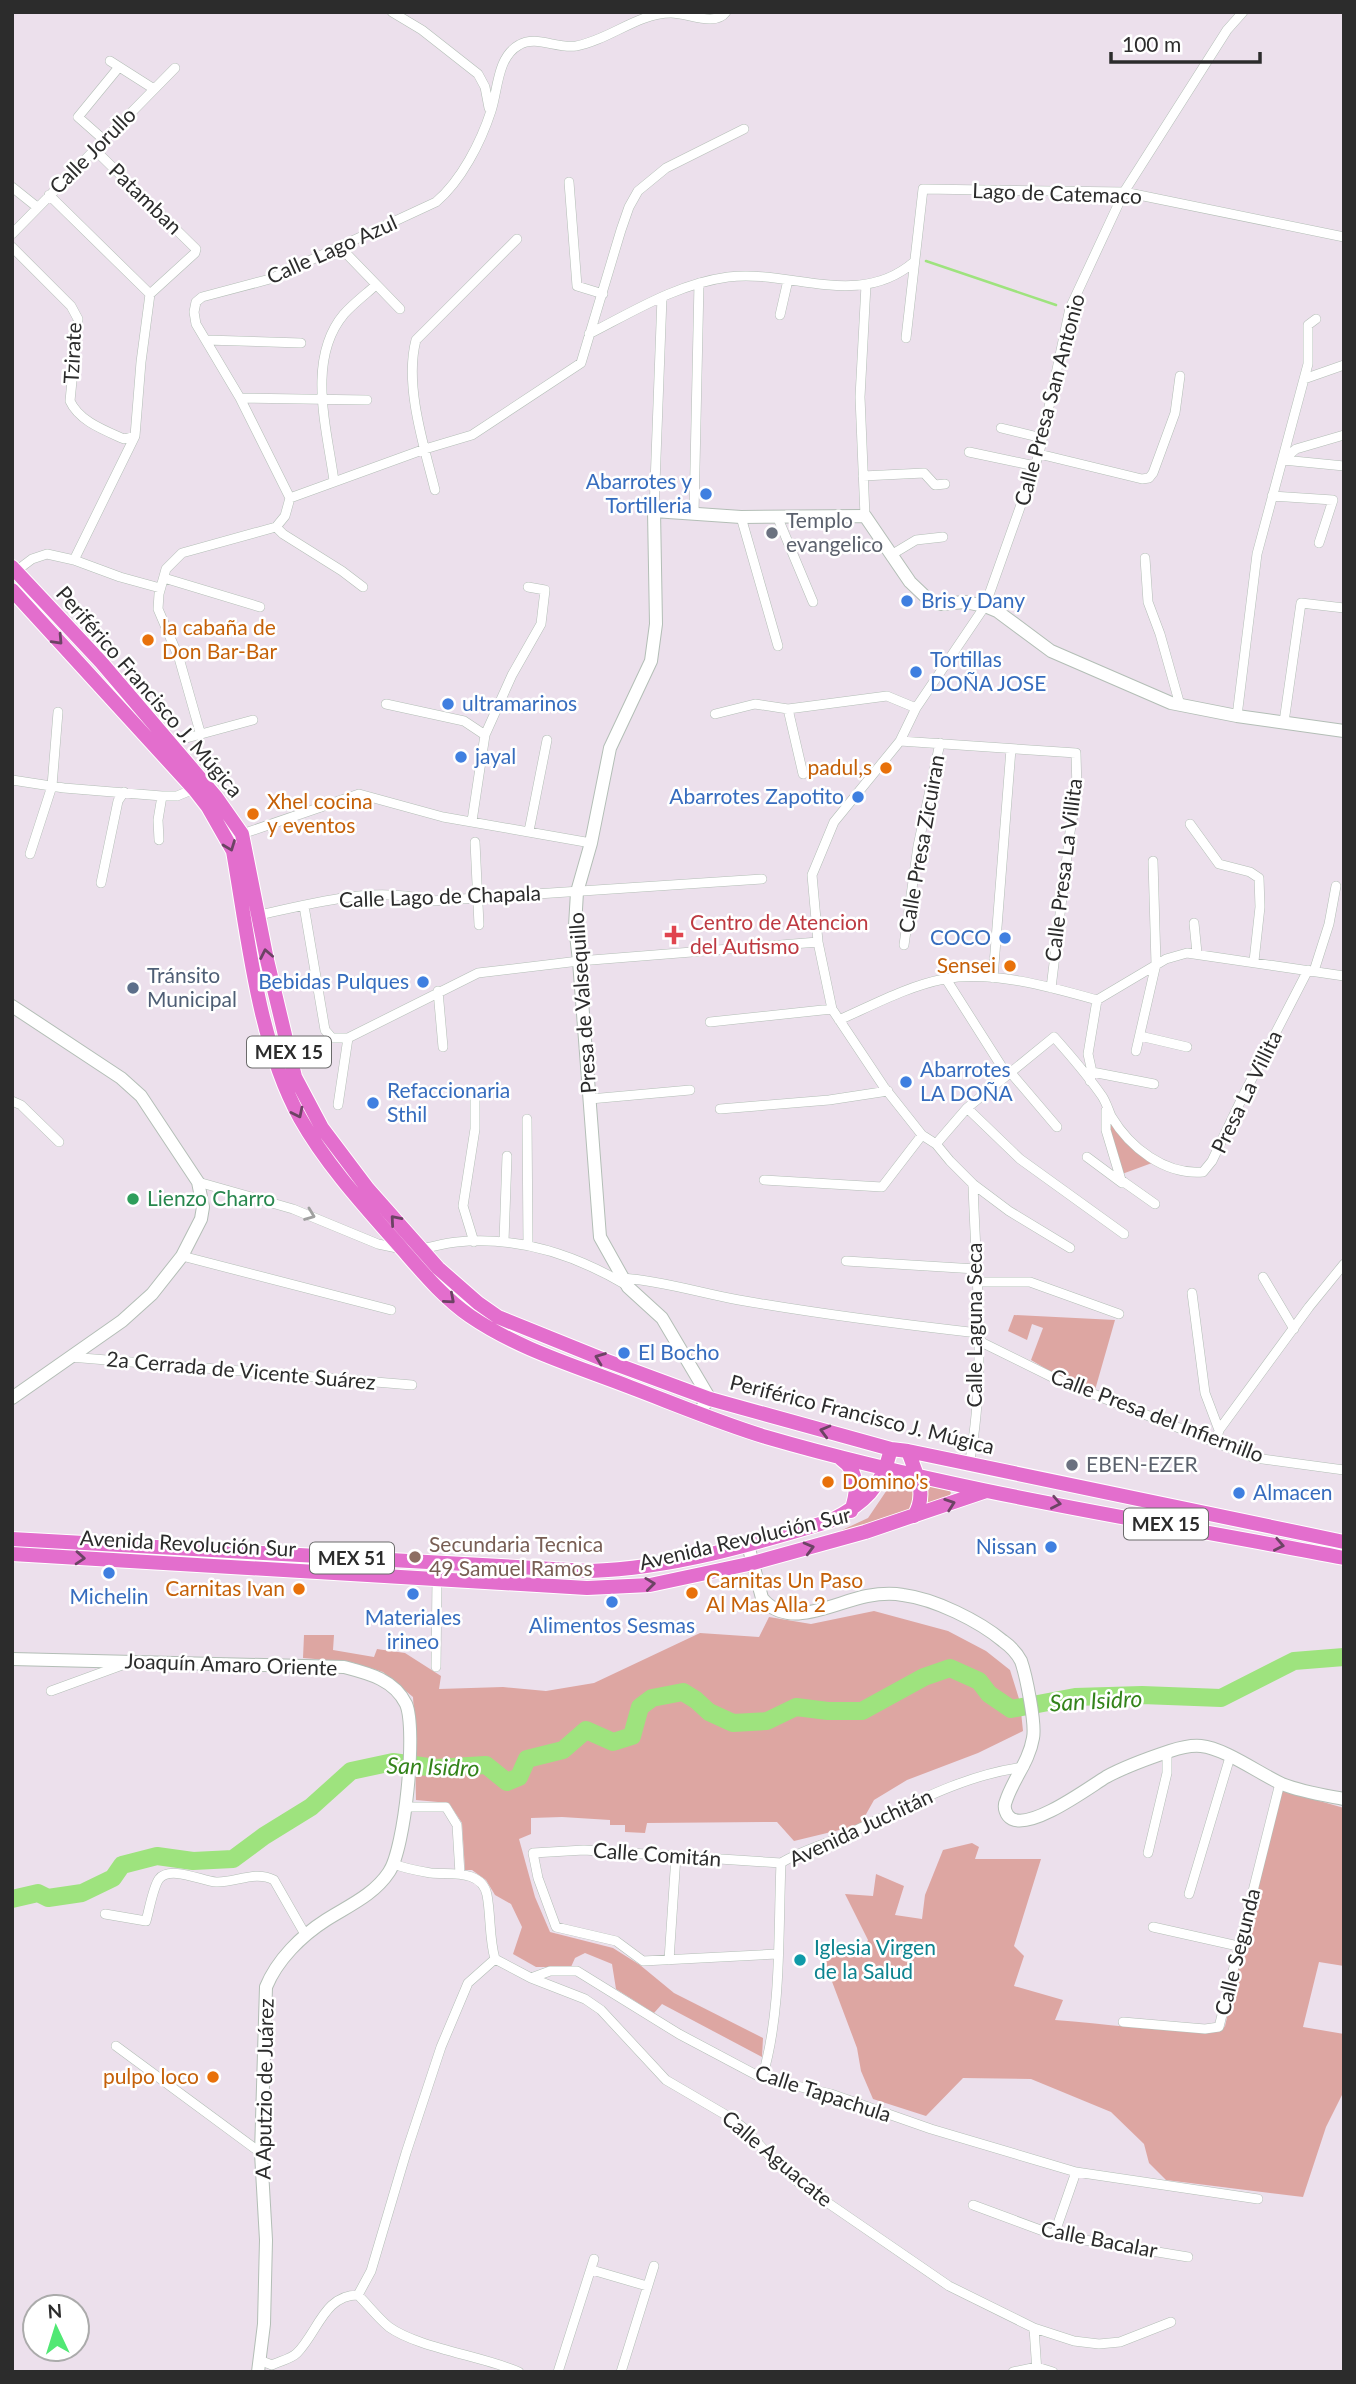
<svg xmlns="http://www.w3.org/2000/svg" width="1356" height="2384" viewBox="0 0 1356 2384" font-family="Lato,sans-serif">
<style>
.green{fill:#dda6a2}
.lines{fill:none;stroke-linecap:round;stroke-linejoin:round}
.stream{stroke:#9ee37e;stroke-width:2.5}
.river{stroke:#9ee37e;stroke-width:18}
.street-casing{stroke:#b3beb6;stroke-width:10}
.secondary-casing{stroke:#b3beb6;stroke-width:14}
.primary-casing{stroke:#fff;stroke-width:16}
.street{stroke:#fff;stroke-width:9}
.secondary{stroke:#fff;stroke-width:12}
.primary{stroke:#e36ecd;stroke-width:14}
.oneway{stroke:#6c4364}
.oneway2{stroke:#a0a0a0}
.shop-dot{fill:#3f7fe0;stroke:#fff;stroke-width:2.5}
.worship-dot{fill:#6b7280;stroke:#fff;stroke-width:2.5}
.food-dot{fill:#e8710a;stroke:#fff;stroke-width:2.5}
.health-dot{fill:#e0444e;stroke:#fff;stroke-width:2.5}
.service-dot{fill:#5c6f8a;stroke:#fff;stroke-width:2.5}
.leisure-dot{fill:#2e9e5b;stroke:#fff;stroke-width:2.5}
.education-dot{fill:#8d6e63;stroke:#fff;stroke-width:2.5}
.culture-dot{fill:#0f9aa8;stroke:#fff;stroke-width:2.5}
.labels{text-anchor:middle;stroke-width:5;stroke-linejoin:round;paint-order:stroke}
.shield{fill:#fff;stroke:#6b6b6b;stroke-width:2}
.shield-label{font-size:19px;font-weight:bold;fill:#2c2c2c}
.street-label{font-size:21px;fill:#2c2c2c;stroke:#fff}
.shop-label{font-size:21px;fill:#366cbe;stroke:#fff;text-anchor:start}
.worship-label{font-size:21px;fill:#5b616d;stroke:#fff;text-anchor:start}
.food-label{font-size:21px;fill:#c56008;stroke:#fff;text-anchor:start}
.health-label{font-size:21px;fill:#be3a42;stroke:#fff;text-anchor:start}
.service-label{font-size:21px;fill:#4e5e75;stroke:#fff;text-anchor:start}
.leisure-label{font-size:21px;fill:#27864d;stroke:#fff;text-anchor:start}
.education-label{font-size:21px;fill:#785e54;stroke:#fff;text-anchor:start}
.culture-label{font-size:21px;fill:#0d838f;stroke:#fff;text-anchor:start}
.water-label{font-size:23px;font-style:italic;fill:#33831a;stroke:#fff}
</style>
<rect width="100%" height="100%" fill="#ece0ec"/>
<!-- green -->
<path class="green" d="M1108 1115 1152 1163 1122 1174 1109 1135Z
M1014 1315 1115 1320 1095 1390 1060 1377 1031 1360 1043 1328 1032 1324 1027 1340 1008 1331Z
M900 1481 948 1487 951 1493 948 1498 932 1504 827 1537 868 1518 891 1484Z
M874 1611 948 1631 986 1651 1010 1670 1020 1702 1023 1731 978 1753 907 1780 874 1800 860 1825 794 1841 777 1822 647 1823 645 1833 625 1832V1825H610V1820L562 1817 531 1818V1834L519 1839 535 1897 550 1932 613 1948 640 1965 674 1993 763 2038 762 2057 662 2004 654 2013 616 1989 612 1964 585 1953 575 1958 571 1967H536L513 1954 522 1927 511 1904 495 1895 486 1880 472 1870H465L462 1823 449 1803 416 1800C415 1765 416 1731 413 1697L383 1672 351 1662 303 1658 304 1635H334L333 1650 374 1657 377 1649 405 1653 441 1676 439 1689 503 1687 546 1691 594 1683 700 1633 759 1637 769 1617 811 1624Z
M1281 1790 1344 1808V1966L1319 1962 1303 2027 1344 2034V2091L1326 2127 1303 2197 1166 2180 1149 2163 1144 2144 1111 2112 1031 2079 963 2078 926 2116 873 2099 861 2071 857 2048 819 1947 866 1944 868 1940 845 1894 873 1896 876 1874 904 1886 895 1915 922 1919 925 1895 943 1850 972 1843 979 1847 975 1859H1041L1014 1946 1024 1956 1014 1986 1063 2000 1055 2020C1110 2024 1165 2033 1221 2031L1225 2026Z"/>
<g class="lines">
<!-- stream -->
<path class="stream" d="M926 261 1056 305"/>
<!-- river -->
<path class="river" d="M12 1899 38 1893 48 1898 82 1893 113 1878 122 1865 157 1856 193 1861 233 1859 264 1836 311 1807 351 1771 393 1762 435 1768 486 1765 507 1782 519 1777 527 1759 563 1750 586 1730 613 1742 632 1736 640 1707 652 1698 683 1692 696 1700 709 1712 733 1723 767 1721 796 1707 828 1711H862L924 1677 950 1668 979 1681 989 1694 1011 1709 1075 1697 1142 1695 1221 1698 1294 1661 1344 1657"/>
<defs>
<path id="street" d="M392 12 422 30 478 74 485 87 489 108
M110 61 154 89
M104 140 78 117 119 67
M569 182 577 286 603 294
M12 187 37 207
M49 195 150 294
M12 234 175 68
M339 246 400 309
M12 247 71 306 78 319 70 401C79 421 104 430 124 439L135 436
M780 315 788 280
M589 334C634 311 677 284 728 277 791 269 858 310 914 262
M906 338 923 189 1124 192 1344 237
M206 340 301 343
M1304 379 1344 365
M240 398 367 400
M1001 428 1042 438
M969 452 1035 466
M1039 454 1142 479 1149 478 1153 473 1175 413 1180 376
M1284 459 1296 449 1344 435
M1283 460 1344 466
M863 476 924 473 935 485 945 484
M334 481C327 429 306 359 344 314 354 303 366 294 376 285
M435 490C424 446 404 385 416 340L517 239
M1272 496 1333 500 1319 543
M290 498 425 449 472 435 581 363 621 230 629 207 638 191 666 168 744 129
M654 511 662 297
M694 513 699 283
M777 516 813 602
M865 516 860 397 866 285
M741 517 778 646
M276 527 283 534 342 571 363 587
M891 555 916 540 943 537
M1145 558 1148 602 1160 634 1180 705
M74 560 135 436 141 362 150 294 195 253 196 249 95 150
M12 574 32 559 47 554 74 560 120 577 160 588
M164 578 260 607
M386 704 464 721 485 735
M788 709 803 774
M715 714 755 704 788 709 887 696 916 708
M1237 716 1257 554 1308 364V325L1316 319
M1284 722 1301 603 1344 608
M200 732 179 658 158 609 159 594 166 569 182 553 276 527 285 516 290 498 240 398 196 324 194 312 196 302 202 297 270 279 436 202C461 181 481 142 491 111 498 90 497 57 519 45 536 35 557 49 576 46 609 40 638 13 671 13 688 13 715 27 726 12
M900 741 1076 753 1077 791 1070 832 1051 988
M168 743 253 720
M12 780 64 788 162 796H177L194 789
M472 821 485 735 512 675 541 624 545 590 528 587
M1190 824 1219 864 1250 872 1259 878 1260 907 1254 961
M529 831 547 740
M242 834 359 794 443 817 591 843
M159 840 158 820 162 796
M475 842 479 925
M30 854 52 786 58 712
M101 883 118 801 124 792
M304 906 325 1030 332 1038H348L478 973 579 961 818 942
M245 918C306 906 370 884 431 901L762 879
M1194 923 1197 953
M904 945 918 846 940 743
M1314 971 1329 924 1336 886
M993 978 1011 749
M946 979 1007 1075
M438 991 443 1047
M1097 1000 1166 959 1187 953 1344 976
M839 1020C873 1005 908 986 944 979 992 970 1051 987 1097 1000
M710 1022 832 1009
M1140 1036 1187 1047
M1136 1051 1156 964 1153 861
M1092 1072 1154 1084
M1011 1073 1057 1127
M1090 1081 1092 1072 1088 1054 1097 1000
M590 1099 690 1090
M12 1101 21 1105 59 1142
M338 1105 348 1038
M967 1108 1020 1159 1124 1234
M720 1109 829 1100 888 1091
M1106 1110V1130L1121 1180 1155 1204
M527 1119 528 1245
M936 1144 967 1108 1054 1037C1071 1056 1088 1076 1102 1096 1106 1102 1108 1109 1111 1116 1130 1148 1165 1175 1203 1172L1212 1161 1244 1094 1308 970
M1087 1157 1122 1183
M764 1180 882 1187 922 1135
M198 1182 293 1209 378 1244 402 1249
M504 1241 507 1156
M474 1242 463 1206 475 1129V1096
M1070 1248 1009 1211 973 1184 950 1161 936 1144 922 1135 884 1087 832 1009 818 942 812 875 834 822 900 741 916 708 985 606 1039 454 1070 308 1124 192 1227 30 1243 12
M420 1249C432 1247 445 1243 457 1242 517 1236 574 1254 626 1285
M182 1256 391 1310
M846 1261 976 1269
M1263 1277 1294 1329
M623 1278C663 1281 700 1293 739 1300 819 1314 898 1324 978 1333
M977 1282H1030L1119 1314
M1192 1293 1205 1393 1219 1430
M979 1338 983 1343 1058 1380 1255 1458 1344 1470
M70 1357 412 1385
M1216 1442 1219 1430 1309 1307 1344 1264
M969 1465C987 1372 976 1278 973 1184
M436 1667 437 1579
M51 1691 125 1664
M405 1807H446L457 1825 460 1874
M1148 1853 1167 1773V1752
M781 1863C802 1850 827 1844 850 1833 906 1807 962 1775 1024 1767
M394 1864C406 1869 419 1871 431 1873 450 1875 482 1869 487 1895 491 1916 489 1938 495 1959L531 1978 585 1999 601 2010 666 2080 731 2118 746 2130 777 2164 799 2183 949 2286 1034 2328 1074 2341 1099 2344 1120 2342 1171 2322
M1189 1894 1230 1757
M105 1914 146 1921C149 1911 153 1887 159 1879 170 1865 202 1881 216 1882 235 1883 255 1870 274 1880L306 1936
M1153 1927 1238 1946
M777 1954 643 1961 616 1941 556 1927 538 1878 533 1853 584 1850 781 1863
M669 1960 676 1856
M531 1978 550 1971H577L679 2034 762 2078 831 2094 931 2129 1076 2172 1258 2199
M1123 2022 1205 2029 1219 2027 1280 1783
M116 2046 261 2153
M762 2078C782 2012 778 1932 781 1863
M973 2205 1054 2235 1188 2257
M1054 2235 1076 2172
M592 2270 647 2286
M358 2295C368 2305 378 2318 389 2327 418 2348 483 2356 519 2372
M1034 2328 1037 2372
M259 2360 272 2365C280 2361 291 2359 297 2353 318 2332 324 2295 358 2295L371 2271 406 2153 441 2047 468 1983 495 1959
M558 2372 594 2259
M621 2372 654 2266
M1013 2372 1037 2367 1053 2372"/>
<path id="secondary" d="M12 1006 121 1078 141 1096 198 1182 203 1207 201 1219 182 1256 152 1294 122 1321 12 1398
M697 1413 710 1399 662 1318 628 1287 600 1237 579 961 575 926 577 892 591 843 610 748 651 661 656 624 654 511 741 517 865 516 910 582 931 602 941 604 965 602 985 606 997 611 1051 651 1171 703 1237 716 1344 731
M748 1545 762 1598C788 1631 835 1602 867 1596 878 1594 892 1593 903 1595 935 1599 979 1621 1003 1641 1010 1646 1017 1653 1021 1661 1026 1675 1036 1724 1033 1738 1029 1762 1013 1779 1006 1801 1003 1807 1006 1816 1012 1819 1033 1829 1088 1788 1106 1777 1126 1766 1149 1758 1170 1751 1179 1748 1191 1745 1201 1746 1224 1748 1260 1774 1282 1784 1302 1792 1323 1795 1344 1799
M12 1659 344 1667C367 1673 394 1679 406 1704 417 1729 405 1849 389 1872 374 1895 348 1906 326 1920 301 1936 277 1960 266 1987L261 2153 266 2240 264 2324 258 2372"/>
<path id="primary" d="M12 567 101 662 216 797 242 834 267 960 295 1077 322 1128 368 1189 438 1268 478 1303 498 1317 607 1361 710 1399 891 1449 908 1451 1344 1542
M12 590 194 789 208 807 233 851C248 936 258 1042 300 1118 327 1166 367 1209 403 1250 424 1274 444 1298 470 1316 518 1349 576 1366 630 1387 675 1404 720 1423 766 1437 955 1492 1151 1521 1344 1558
M908 1451C916 1474 928 1494 914 1516
M841 1459C859 1471 858 1492 851 1511
M12 1539 590 1571C673 1568 750 1545 830 1521 864 1504 882 1487 891 1449
M12 1554 587 1588 650 1585 753 1563 865 1532 986 1491"/>
</defs>
<!-- street casing -->
<use href="#street" class="street-casing"/>
<!-- secondary casing -->
<use href="#secondary" class="secondary-casing"/>
<!-- primary casing -->
<use href="#primary" class="primary-casing"/>
<!-- street -->
<use href="#street" class="street"/>
<!-- secondary -->
<use href="#secondary" class="secondary"/>
<!-- primary -->
<use href="#primary" class="primary"/>
</g>
<!-- one-way arrows -->
<defs><path id="oneway-chevron" d="M-2-3.5L2.5 0L-2 3.5" fill="none" stroke-width="1.6" stroke-linecap="round" stroke-linejoin="round" transform="scale(1.75)"/></defs>
<g class="oneway">
<use href="#oneway-chevron" transform="translate(58 640) rotate(47)"/>
<use href="#oneway-chevron" transform="translate(230 846) rotate(69)"/>
<use href="#oneway-chevron" transform="translate(266 954) rotate(-101)"/>
<use href="#oneway-chevron" transform="translate(298 1113) rotate(64)"/>
<use href="#oneway-chevron" transform="translate(395 1220) rotate(-131)"/>
<use href="#oneway-chevron" transform="translate(450 1299) rotate(41)"/>
<use href="#oneway-chevron" transform="translate(600 1358) rotate(-159)"/>
<use href="#oneway-chevron" transform="translate(825 1431) rotate(-165)"/>
<use href="#oneway-chevron" transform="translate(1056 1503) rotate(11)"/>
<use href="#oneway-chevron" transform="translate(950 1504) rotate(-19)"/>
<use href="#oneway-chevron" transform="translate(1279 1545) rotate(11)"/>
<use href="#oneway-chevron" transform="translate(809 1548) rotate(-15)"/>
<use href="#oneway-chevron" transform="translate(80 1558) rotate(4)"/>
<use href="#oneway-chevron" transform="translate(650 1584) rotate(-7)"/>
</g>
<use class="oneway2" href="#oneway-chevron" transform="translate(310 1215) rotate(21)"/>
<!-- markers -->
<g class="shop-dot">
<circle cx="706" cy="494" r="7"/>
<circle cx="907" cy="601" r="7"/>
<circle cx="916" cy="672" r="7"/>
<circle cx="448" cy="704" r="7"/>
<circle cx="461" cy="757" r="7"/>
<circle cx="858" cy="797" r="7"/>
<circle cx="1005" cy="938" r="7"/>
<circle cx="423" cy="982" r="7"/>
<circle cx="906" cy="1082" r="7"/>
<circle cx="373" cy="1103" r="7"/>
<circle cx="624" cy="1353" r="7"/>
<circle cx="1239" cy="1493" r="7"/>
<circle cx="1051" cy="1547" r="7"/>
<circle cx="109" cy="1573" r="7"/>
<circle cx="413" cy="1594" r="7"/>
<circle cx="612" cy="1602" r="7"/>
</g>
<g class="worship-dot">
<circle cx="772" cy="533" r="7"/>
<circle cx="1072" cy="1465" r="7"/>
</g>
<g class="food-dot">
<circle cx="148" cy="640" r="7"/>
<circle cx="886" cy="768" r="7"/>
<circle cx="253" cy="814" r="7"/>
<circle cx="1010" cy="966" r="7"/>
<circle cx="828" cy="1482" r="7"/>
<circle cx="299" cy="1589" r="7"/>
<circle cx="692" cy="1593" r="7"/>
<circle cx="213" cy="2077" r="7"/>
</g>
<path class="health-dot" d="M670.5 924.5h7v7h7v7h-7v7h-7v-7h-7v-7h7z"/>
<circle class="service-dot" cx="133" cy="988" r="7"/>
<circle class="leisure-dot" cx="133" cy="1199" r="7"/>
<circle class="education-dot" cx="415" cy="1557" r="7"/>
<circle class="culture-dot" cx="800" cy="1960" r="7"/>
<g class="labels">
<!-- shield labels -->
<g class="shield">
<rect x="247" y="1036.5" width="84" height="31" rx="5"/>
<rect x="1124" y="1508.5" width="84" height="31" rx="5"/>
<rect x="310" y="1542.5" width="84" height="31" rx="5"/>
</g>
<g class="shield-label">
<text x="289" y="1059">MEX 15</text>
<text x="1166" y="1531">MEX 15</text>
<text x="352" y="1565">MEX 51</text>
</g>
<!-- street labels -->
<g class="street-label">
<text transform="translate(93 151) rotate(-45)" y="7">Calle Jorullo</text>
<text transform="translate(1057 194) rotate(2)" y="7">Lago de Catemaco</text>
<text transform="translate(145 199) rotate(44)" y="7">Patamban</text>
<text transform="translate(332 250) rotate(-24)" y="7">Calle Lago Azul</text>
<text transform="translate(73 353) rotate(-87)" y="7">Tzirate</text>
<text transform="translate(1050 400) rotate(-75)" y="7">Calle Presa San Antonio</text>
<text transform="translate(149 692) rotate(49)" y="7">Periférico Francisco J. Múgica</text>
<text transform="translate(922 844) rotate(-80)" y="7">Calle Presa Zicuiran</text>
<text transform="translate(1064 870) rotate(-83)" y="7">Calle Presa La Villita</text>
<text transform="translate(440 897) rotate(-2)" y="7">Calle Lago de Chapala</text>
<text transform="translate(583 1003) rotate(-94)" y="7">Presa de Valsequillo</text>
<text transform="translate(1247 1092) rotate(-64)" y="7">Presa La Villita</text>
<text transform="translate(975 1325) rotate(-90)" y="7">Calle Laguna Seca</text>
<text transform="translate(241 1371) rotate(5)" y="7">2a Cerrada de Vicente Suárez</text>
<text transform="translate(862 1415) rotate(14)" y="7">Periférico Francisco J. Múgica</text>
<text transform="translate(1157 1416) rotate(21)" y="7">Calle Presa del Infiernillo</text>
<text transform="translate(745 1539) rotate(-13)" y="7">Avenida Revolución Sur</text>
<text transform="translate(188 1544) rotate(3)" y="7">Avenida Revolución Sur</text>
<text transform="translate(231 1665) rotate(2)" y="7">Joaquín Amaro Oriente</text>
<text transform="translate(861 1828) rotate(-25)" y="7">Avenida Juchitán</text>
<text transform="translate(657 1855) rotate(4)" y="7">Calle Comitán</text>
<text transform="translate(1238 1952) rotate(-76)" y="7">Calle Segunda</text>
<text transform="translate(265 2089) rotate(-89)" y="7">A Aputzio de Juárez</text>
<text transform="translate(823 2094) rotate(18)" y="7">Calle Tapachula</text>
<text transform="translate(777 2159) rotate(40)" y="7">Calle Aguacate</text>
<text transform="translate(1099 2240) rotate(11)" y="7">Calle Bacalar</text>
</g>
<!-- shop labels -->
<g class="shop-label">
<text x="692" y="489" text-anchor="end">Abarrotes y<tspan x="692" dy="24">Tortilleria</tspan></text>
<text x="921" y="608">Bris y Dany</text>
<text x="930" y="667">Tortillas<tspan x="930" dy="24">DOÑA JOSE</tspan></text>
<text x="462" y="711">ultramarinos</text>
<text x="475" y="764">jayal</text>
<text x="844" y="804" text-anchor="end">Abarrotes Zapotito</text>
<text x="991" y="945" text-anchor="end">COCO</text>
<text x="409" y="989" text-anchor="end">Bebidas Pulques</text>
<text x="920" y="1077">Abarrotes<tspan x="920" dy="24">LA DOÑA</tspan></text>
<text x="387" y="1098">Refaccionaria<tspan x="387" dy="24">Sthil</tspan></text>
<text x="638" y="1360">El Bocho</text>
<text x="1253" y="1500">Almacen</text>
<text x="1037" y="1554" text-anchor="end">Nissan</text>
<text x="109" y="1604" text-anchor="middle">Michelin</text>
<text x="413" y="1625" text-anchor="middle">Materiales<tspan x="413" dy="24">irineo</tspan></text>
<text x="612" y="1633" text-anchor="middle">Alimentos Sesmas</text>
</g>
<!-- worship labels -->
<g class="worship-label">
<text x="786" y="528">Templo<tspan x="786" dy="24">evangelico</tspan></text>
<text x="1086" y="1472">EBEN-EZER</text>
</g>
<!-- food labels -->
<g class="food-label">
<text x="162" y="635">la cabaña de<tspan x="162" dy="24">Don Bar-Bar</tspan></text>
<text x="872" y="775" text-anchor="end">padul,s</text>
<text x="267" y="809">Xhel cocina<tspan x="267" dy="24">y eventos</tspan></text>
<text x="996" y="973" text-anchor="end">Sensei</text>
<text x="842" y="1489">Domino's</text>
<text x="706" y="1588">Carnitas Un Paso<tspan x="706" dy="24">Al Mas Alla 2</tspan></text>
<text x="285" y="1596" text-anchor="end">Carnitas Ivan</text>
<text x="199" y="2084" text-anchor="end">pulpo loco</text>
</g>
<!-- health labels -->
<g class="health-label">
<text x="690" y="930">Centro de Atencion<tspan x="690" dy="24">del Autismo</tspan></text>
</g>
<!-- service labels -->
<g class="service-label">
<text x="147" y="983">Tránsito<tspan x="147" dy="24">Municipal</tspan></text>
</g>
<!-- leisure labels -->
<g class="leisure-label">
<text x="147" y="1206">Lienzo Charro</text>
</g>
<!-- education labels -->
<g class="education-label">
<text x="429" y="1552">Secundaria Tecnica<tspan x="429" dy="24">49 Samuel Ramos</tspan></text>
</g>
<!-- culture labels -->
<g class="culture-label">
<text x="814" y="1955">Iglesia Virgen<tspan x="814" dy="24">de la Salud</tspan></text>
</g>
<!-- water labels -->
<g class="water-label">
<text transform="translate(1096 1701) rotate(-3)" y="8">San Isidro</text>
<text transform="translate(433 1767) rotate(2)" y="8">San Isidro</text>
</g>
</g>
<!-- border -->
<rect width="1356" height="2384" fill="none" stroke="#2c2c2c" stroke-width="28"/>
<!-- north arrow -->
<g transform="translate(56 2328) rotate(356)"><circle r="33" fill="#ffffff" stroke="#ababab" stroke-width="2"/>
<path d="M0-5L12 26L0 18L-12 26Z" fill="#51e874"/>
<text y="-10" font-size="19" font-weight="bold" text-anchor="middle" fill="#2c2c2c">N</text>
</g>
<!-- scale -->
<path d="M1111 52v10h149v-10" fill="none" stroke="#2c2c2c" stroke-width="3.5"/>
<text x="1122" y="52" font-size="21" fill="#2c2c2c" stroke="#ffffff" stroke-width="5" paint-order="stroke">100 m</text>
</svg>
